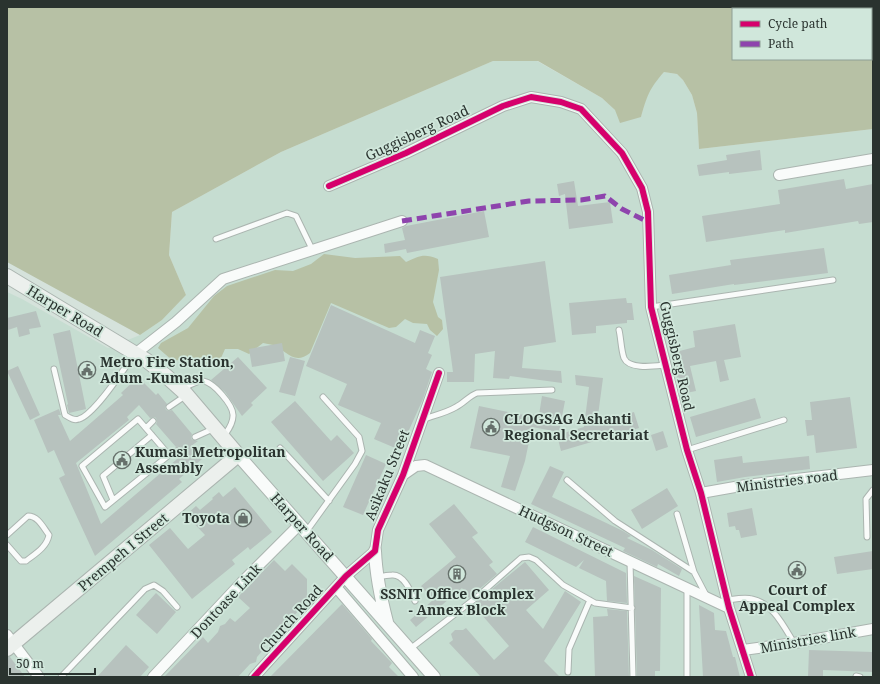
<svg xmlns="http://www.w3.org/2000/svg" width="880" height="684" viewBox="0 0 880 684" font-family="'Noto Serif',serif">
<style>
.built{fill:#c6ddd1}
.forest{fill:#b7c1a5}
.building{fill:#b7c2be;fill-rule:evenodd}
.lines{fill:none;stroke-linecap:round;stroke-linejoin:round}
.service-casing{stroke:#abb5b0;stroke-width:7}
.minor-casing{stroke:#abb5b0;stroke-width:12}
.tertiary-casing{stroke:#abb5b0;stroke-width:14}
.secondary-casing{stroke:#abb5b0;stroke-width:16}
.service{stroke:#f9fbfa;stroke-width:5}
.minor{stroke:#f9fbfa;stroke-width:10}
.tertiary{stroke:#f9fbfa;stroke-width:12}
.secondary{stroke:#ecf0ed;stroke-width:14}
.quiet{stroke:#8e44ad;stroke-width:5;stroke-dasharray:10 5;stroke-linecap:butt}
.cycleway-casing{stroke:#d0e7db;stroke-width:8}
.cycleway{stroke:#d6006c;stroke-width:6}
.labels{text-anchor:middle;stroke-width:3.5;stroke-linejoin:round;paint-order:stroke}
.street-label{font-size:14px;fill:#2a332f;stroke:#d0e7db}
.poi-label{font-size:14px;font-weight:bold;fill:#2a332f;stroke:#d0e7db;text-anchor:start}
</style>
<rect width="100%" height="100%" fill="#d5e2db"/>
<!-- built -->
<path class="built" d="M493 61H537L602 98 615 110 641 117 646 99 652 86 664 72 677 74 683 80 692 95 697 113 699 149 873 129V677H7V292L22 299 108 348 140 335 162 320 186 295 169 255 172 212 281 152Z"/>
<!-- forest -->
<path class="forest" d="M7 7H865V9H733V59H871V24L873 30V129L699 149 697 113 692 95 683 80 677 74 664 72C649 89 647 96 641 117L620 123 615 110 602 98 538 61H493L281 152 172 212 169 255 186 295 162 320 140 335 7 262Z
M324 254 355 258 400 256 406 262C419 256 424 253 438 259L439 270 433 302 438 317 442 320 443 329 437 336 430 330 427 324 413 323 405 319 396 327 389 328 331 303 310 353C294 366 286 350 273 345 270 344 266 344 263 343L249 354 238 349H225L221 358 212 367 196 368C187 360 184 359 173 361L158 348 161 343 188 328 214 296 227 286 275 270 293 271 311 264Z"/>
<!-- building -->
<path class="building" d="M760 150 762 170 729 174V172L699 176 697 165 727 160 726 155Z
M844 179 846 189 873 184V222L859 224 858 221 785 233V230L706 242 702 216 780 204 778 190Z
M574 181 578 206 610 202 613 223 569 229 565 194 559 196 557 184Z
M484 211 489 237 407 253 406 249 385 253 384 244 405 240 402 228 406 226Z
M824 248 828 273 734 285V284L672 294 669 275 731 265 730 260Z
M545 261 556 342 524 347 522 368 561 371 562 383 510 376 509 379 493 378 495 351 475 354 474 382H447V372H453L440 277Z
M626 298 627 303H632L634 320H627V323L596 326V333L572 335 569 303Z
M331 305 415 343 420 330 435 336 428 353 432 355 426 369 432 372 423 399 400 450 374 439 381 423 338 405 347 384 306 366Z
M36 311 41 327 29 329 30 334 19 337 17 327 8 330 7 318Z
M735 324 741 357 724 360 729 380 720 382 716 361 690 366 696 391 681 394 672 353 695 347 693 331Z
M70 330 86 409 69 413 67 405 68 404 53 334Z
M282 343 285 361 252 367 249 349Z
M238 357 267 388 251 403 253 405 242 416 225 392 211 380Z
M290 357 305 361 295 396 279 392Z
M18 366 40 415 30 420 7 371Z
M575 375 603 378 597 423 634 412 639 428 561 451 557 435 584 427 589 387 576 385Z
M138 377 156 395 158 393 167 404 165 407 166 410 169 411 172 410 192 434 191 437 192 440 198 441 191 446 202 459 179 479 182 482 95 556 59 478 65 475 54 450 48 453 34 420 59 409 61 415H58L70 441 123 395 121 393ZM139 405 150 418 154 417 156 418 157 422 156 424 176 447 180 446 182 448 183 454 101 524 76 463 129 420 127 417Z
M542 396 565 401 559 432 532 427 525 461 515 491 501 487 510 456 470 448 479 406 508 412 525 415 526 413 539 415Z
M850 397 857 448 816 453 814 435 807 436 805 420H812L810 402Z
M755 398 761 418 696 437 690 417Z
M295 401 331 441 337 435 354 453 323 481 271 422Z
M663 431 668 447 656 451 651 435Z
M366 455 386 464 363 515 343 507Z
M742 456 743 463 809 456 810 469 745 477 717 482 714 460Z
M550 466 564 472 552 497 623 531 631 536 627 538 652 550 682 569 679 576 658 564 657 567 623 551 625 548 531 504Z
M235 487 272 532 250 550 248 547 232 560 235 564 192 599 149 545 170 528 188 549 205 535 186 515 196 506 200 510 213 499 212 498 219 492 223 497Z
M667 488 678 506 642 529 631 510Z
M454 504 478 533 472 537 493 562 489 565 497 574 469 598 462 588 416 627 410 620 433 600 421 586 456 557 429 524Z
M752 508 757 535 741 538 739 530H736L735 526 729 527 727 513Z
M533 527 626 573 627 603 607 601 606 581 579 568 584 560 576 567 525 542Z
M873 551V569L837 574 834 557Z
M274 560 285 571 292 564 307 579V602L263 648 264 649 257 657 256 662 250 664 238 677H164L203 637 208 643 218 632 220 626 225 624 230 618 235 622 250 608 238 597Z
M525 562 549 590 526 610 543 629 565 591 581 602 544 661 560 677H481L449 643 453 640 451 634 455 630H463L466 628 494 660 509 646 474 606V604Z
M634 576 661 588 660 671H655V677H637Z
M156 593 176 612 157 634 136 615Z
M342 604 372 639 371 641 392 663 389 667 399 677H270Z
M699 605 714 613 715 630 726 631 733 657H735L740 677H703Z
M607 609 627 611 629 677H595L593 617 608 616Z
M126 645 149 667 140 677H97Z
M809 650 873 652V672L823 670V677H808Z
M7 657H10L25 677H7Z"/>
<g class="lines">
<defs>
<path id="service" d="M216 239 287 213 296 216 312 249
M651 307 833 280
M619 330C621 338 621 350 624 358 629 370 655 366 666 365
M54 369 65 415C70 418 74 421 79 419 94 415 124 369 134 355
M182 389C188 386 196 381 202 381 213 381 234 406 233 416 233 424 228 430 224 436
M169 407 185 396
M424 419C435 415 446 413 456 407 464 403 469 396 477 393L552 390
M146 428 153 421
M195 437 215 428
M280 448 329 501
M687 450 784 420
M169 455 138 419 82 466 105 507 169 455 179 450
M567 480 615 521 694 572 706 595
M113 500 103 476 152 435
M677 514 694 572
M306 532 355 464 362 451 359 437 323 397
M7 535 28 516C38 516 43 527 49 535 47 547 35 554 26 561H21L7 545
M867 537 866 499 873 490
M630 561 633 677
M379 577C383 576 388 575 392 575 404 574 411 592 415 601
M687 589V677
M727 600C735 599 745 597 752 599 773 603 784 627 794 643
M410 649 477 597 521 558 529 557 536 560 563 585 595 603 632 608
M568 672 569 649 590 600
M856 676 860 677
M61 677 145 589 154 585 163 591 177 607"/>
<path id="minor" d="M779 175 873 159
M329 186 406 153 503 106 531 97 561 102 581 109 622 153 642 188 648 212 651 307 687 450 701 493 729 608 751 677
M135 354 176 322 223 279 402 221
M403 475 416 466 425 465 729 608
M701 493 746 485 873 470
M336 587 413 677
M7 635 39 677
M743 650 794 643 873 629
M153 677 243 581 299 525
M254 677 346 576 375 551 378 530 403 475 439 373"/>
<path id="tertiary" d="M238 455 434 677
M375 551C376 575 381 599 387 622"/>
<path id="secondary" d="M7 276 146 360 165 375 186 394 238 455 7 649"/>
</defs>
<!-- service casing -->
<use href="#service" class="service-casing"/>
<!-- minor casing -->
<use href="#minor" class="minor-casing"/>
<!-- tertiary casing -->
<use href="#tertiary" class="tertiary-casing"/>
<!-- secondary casing -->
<use href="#secondary" class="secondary-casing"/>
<!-- service -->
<use href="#service" class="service"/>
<!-- minor -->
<use href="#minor" class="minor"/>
<!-- tertiary -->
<use href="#tertiary" class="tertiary"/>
<!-- secondary -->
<use href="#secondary" class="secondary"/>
<!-- quiet -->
<path class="quiet" d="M402 221 529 201 581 200 605 196 622 209 648 222"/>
<defs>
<path id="cycleway" d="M329 186 406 153 503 106 531 97 561 102 581 109 622 153 642 188 648 212 651 307 687 450 701 493 729 608 751 677
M254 677 346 576 375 551 378 530 403 475 439 373"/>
</defs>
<!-- cycleway casing -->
<use href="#cycleway" class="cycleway-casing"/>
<!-- cycleway -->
<use href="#cycleway" class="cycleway"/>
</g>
<!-- icons -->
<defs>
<symbol id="civic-ring" viewBox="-11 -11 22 22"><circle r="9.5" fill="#d0e7db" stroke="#66706b" stroke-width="1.5"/><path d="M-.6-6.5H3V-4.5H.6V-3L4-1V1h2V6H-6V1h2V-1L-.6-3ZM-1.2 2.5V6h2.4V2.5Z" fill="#66706b"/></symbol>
<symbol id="shop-ring" viewBox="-11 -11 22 22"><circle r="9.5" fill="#d0e7db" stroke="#66706b" stroke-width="1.5"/><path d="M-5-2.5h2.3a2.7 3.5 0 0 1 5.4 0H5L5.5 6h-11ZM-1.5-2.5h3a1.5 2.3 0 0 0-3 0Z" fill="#66706b"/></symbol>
<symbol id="building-ring" viewBox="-11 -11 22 22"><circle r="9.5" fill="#d0e7db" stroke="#66706b" stroke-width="1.5"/><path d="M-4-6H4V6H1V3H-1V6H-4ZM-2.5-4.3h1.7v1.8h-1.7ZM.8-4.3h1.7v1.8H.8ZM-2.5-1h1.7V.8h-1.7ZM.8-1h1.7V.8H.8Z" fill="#66706b"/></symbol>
</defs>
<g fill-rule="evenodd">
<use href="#civic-ring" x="77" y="360" width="20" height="20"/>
<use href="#civic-ring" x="481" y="417" width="20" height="20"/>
<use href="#civic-ring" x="112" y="450" width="20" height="20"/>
<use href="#shop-ring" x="233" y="508" width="20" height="20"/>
<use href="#civic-ring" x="787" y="560" width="20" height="20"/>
<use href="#building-ring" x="447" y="564" width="20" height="20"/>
</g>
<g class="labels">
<!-- street labels -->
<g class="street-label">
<text transform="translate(417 133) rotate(-25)" y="5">Guggisberg Road</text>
<text transform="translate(65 311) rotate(31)" y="5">Harper Road</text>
<text transform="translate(677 356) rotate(77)" y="5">Guggisberg Road</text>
<text transform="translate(387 475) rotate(-68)" y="5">Asikaku Street</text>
<text transform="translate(787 481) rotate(-7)" y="5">Ministries road</text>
<text transform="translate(302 527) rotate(48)" y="5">Harper Road</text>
<text transform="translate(566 531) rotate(25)" y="5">Hudgson Street</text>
<text transform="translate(123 552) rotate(-40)" y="5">Prempeh I Street</text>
<text transform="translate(226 601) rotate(-47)" y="5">Dontoase Link</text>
<text transform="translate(291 619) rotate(-48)" y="5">Church Road</text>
<text transform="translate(808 640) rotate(-10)" y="5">Ministries link</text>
</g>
<!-- poi labels -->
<g class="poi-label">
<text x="100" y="367">Metro Fire Station,<tspan x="100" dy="16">Adum -Kumasi</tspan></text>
<text x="504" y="424">CLOGSAG Ashanti<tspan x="504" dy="16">Regional Secretariat</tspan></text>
<text x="135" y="457">Kumasi Metropolitan<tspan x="135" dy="16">Assembly</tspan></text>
<text x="230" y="523" text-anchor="end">Toyota</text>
<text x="797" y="595" text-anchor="middle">Court of<tspan x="797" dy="16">Appeal Complex</tspan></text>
<text x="457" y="599" text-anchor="middle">SSNIT Office Complex<tspan x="457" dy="16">- Annex Block</tspan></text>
</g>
</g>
<!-- border -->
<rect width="880" height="684" fill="none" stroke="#2a332f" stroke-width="16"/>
<!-- legend -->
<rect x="732" y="8" width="140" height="52" fill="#d0e7db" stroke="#8e9f96"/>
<rect x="740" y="21" width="20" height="6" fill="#d6006c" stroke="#8e9f96"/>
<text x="768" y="28" font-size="12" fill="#2a332f">Cycle path</text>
<rect x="740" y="41" width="20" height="6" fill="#8e44ad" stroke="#8e9f96"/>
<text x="768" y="48" font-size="12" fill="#2a332f">Path</text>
<!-- scale -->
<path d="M10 668v6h85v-6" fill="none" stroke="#2a332f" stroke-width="2"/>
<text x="16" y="668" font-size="12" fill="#2a332f" stroke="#d0e7db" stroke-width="3" paint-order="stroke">50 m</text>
</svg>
